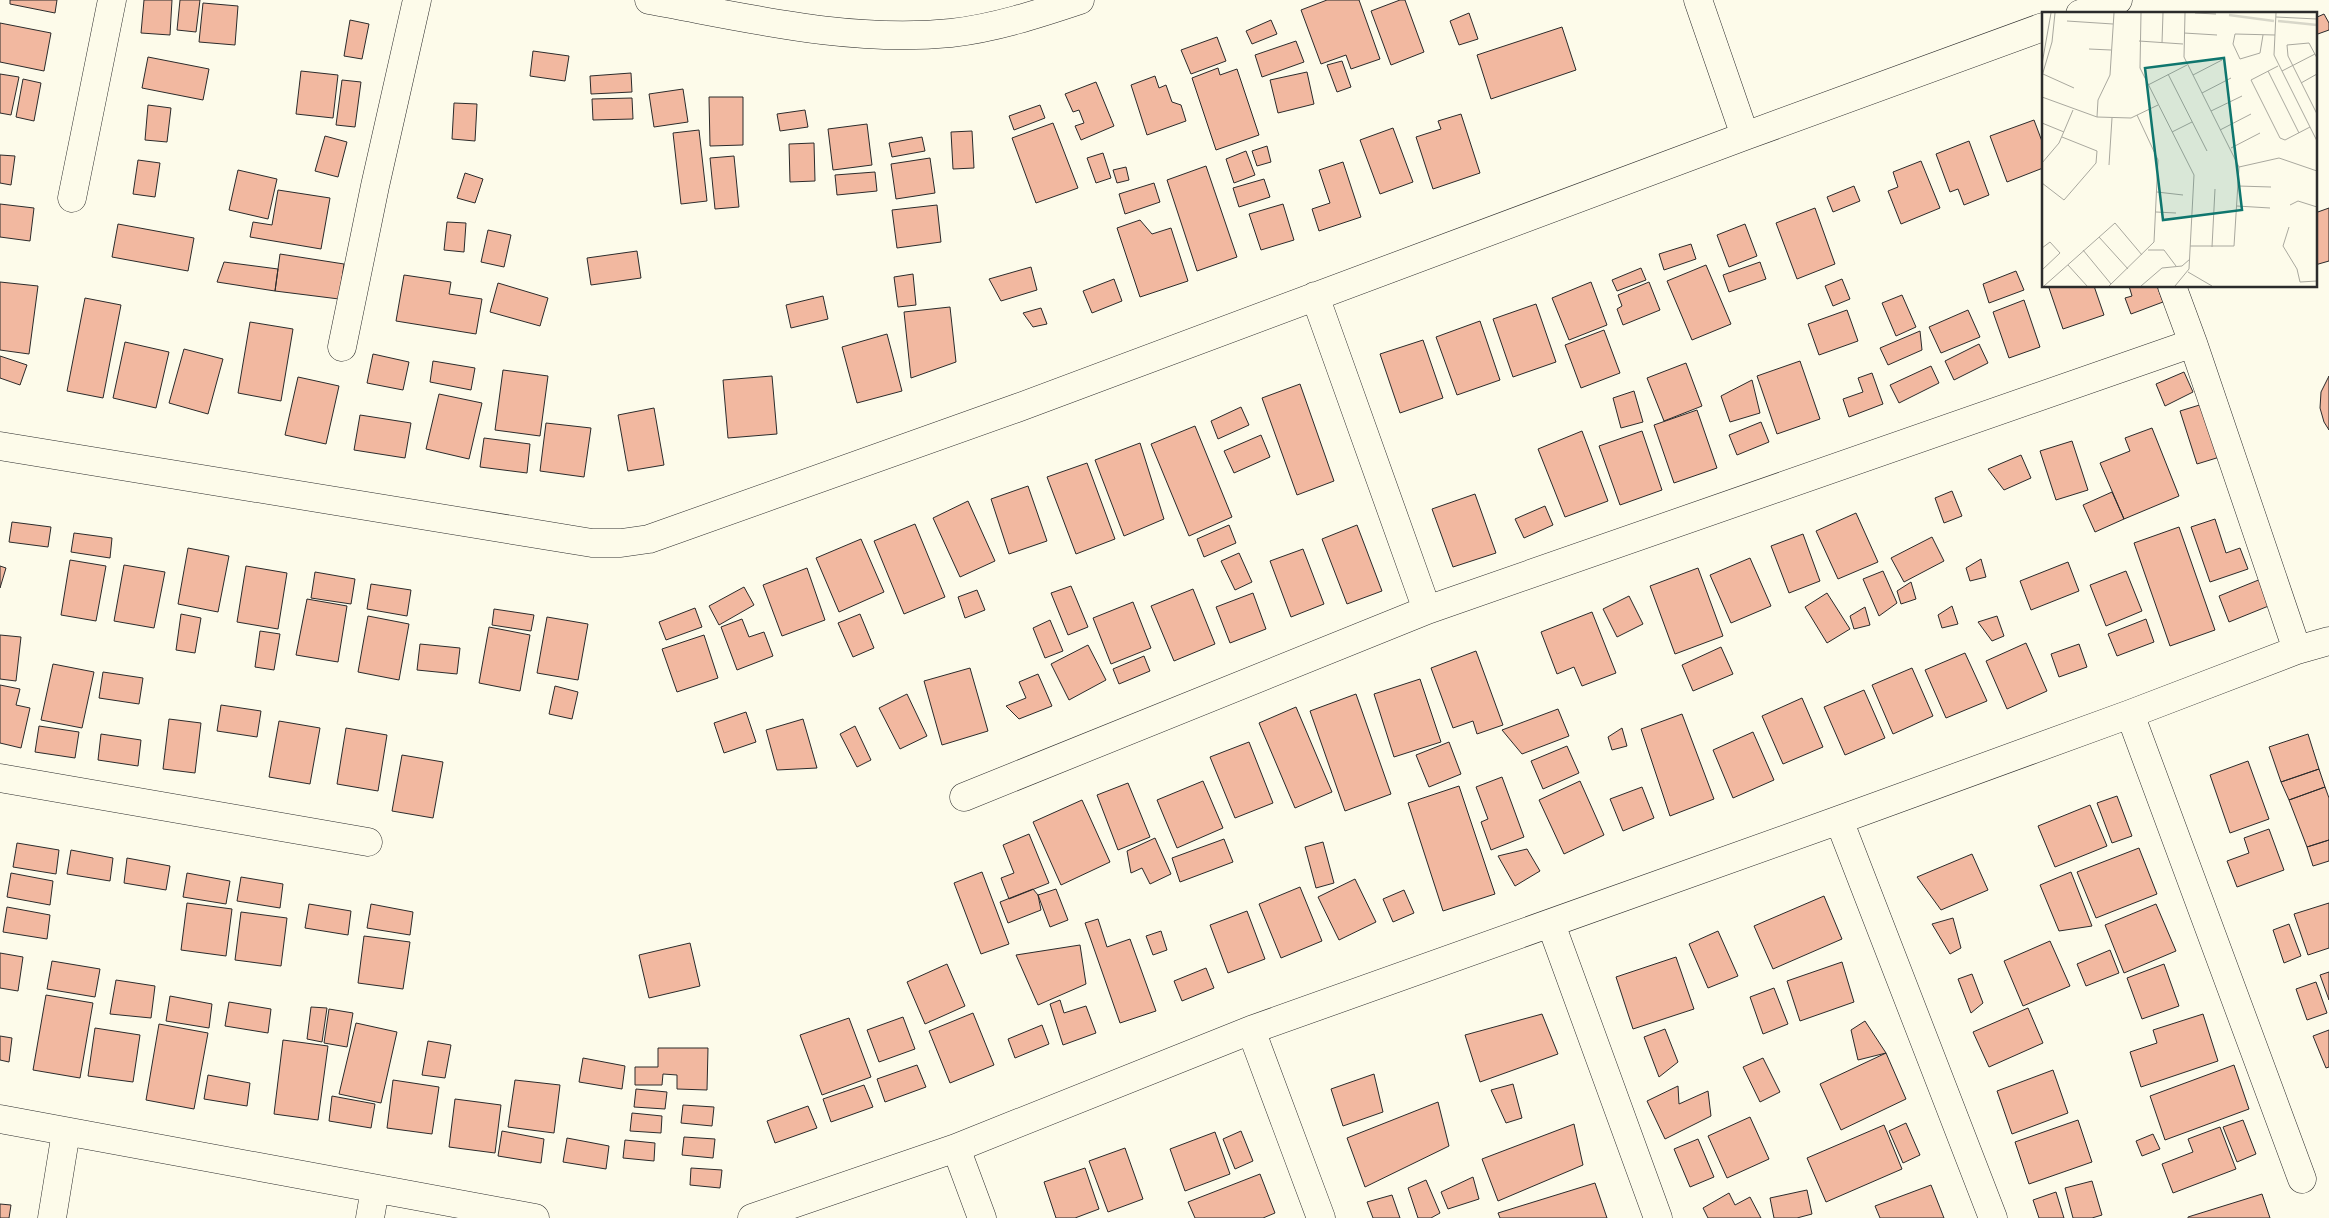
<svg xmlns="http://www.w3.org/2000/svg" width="2329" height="1218" viewBox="0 0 2329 1218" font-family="Figtree,sans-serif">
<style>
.building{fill:#f2b8a0;stroke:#2b2b2b}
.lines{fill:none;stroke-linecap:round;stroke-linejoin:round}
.minor-casing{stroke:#2b2b2b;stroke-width:29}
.minor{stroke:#fdfbea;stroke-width:28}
.inset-river{fill:none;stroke:#d8d7c9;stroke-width:2.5}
.inset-road{fill:none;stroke:#a9a89e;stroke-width:1}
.view{fill:#0f766e;fill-opacity:0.15;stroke:#0f766e;stroke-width:2.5}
.inset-edge{fill:none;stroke:#2b2b2b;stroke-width:2.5}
</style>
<rect width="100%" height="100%" fill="#fdfbea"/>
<!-- building -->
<path class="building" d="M10 0H57L55 13 10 4Z
M144 0H172L170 35 141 33Z
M180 0H200L196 32 177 30Z
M1327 0H1359L1380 59 1351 69 1346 55 1321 64 1301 10Z
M1400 0H1405L1424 52 1391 65 1371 11Z
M203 3 238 6 235 45 199 42Z
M1469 13 1478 39 1459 45 1450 21Z
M2324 14 2329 23V30L2315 35V18Z
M350 20 369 24 362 59 344 56Z
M1271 20 1277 34 1252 44 1246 31Z
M0 23 51 33 44 71 0 62Z
M1562 27 1576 70 1491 99 1477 55Z
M1217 37 1226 61 1191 74 1181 50Z
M1296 41 1304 62 1262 77 1255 55Z
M533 51 569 56 565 81 530 76Z
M148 57 209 69 203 100 142 88Z
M1342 61 1351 87 1337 92 1327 65Z
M1218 68 1220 75 1237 69 1259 135 1216 150 1192 78Z
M301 71 338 75 333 118 296 114Z
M1307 72 1314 104 1278 113 1270 80Z
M631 73 632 92 591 94 590 76Z
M0 74 19 77 11 115 0 113Z
M1155 76 1159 88 1166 85 1172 102 1181 105 1186 121 1147 135 1131 85Z
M23 79 41 83 34 121 16 117Z
M342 80 361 82 355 127 336 125Z
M1096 82 1114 126 1081 140 1075 126 1084 123 1079 110 1073 112 1065 94Z
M683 89 688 122 654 127 649 94Z
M709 97H743V145L710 146Z
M632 98 633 119 593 120 592 99Z
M454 103 477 104 475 141 452 139Z
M148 105 171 108 167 142 145 140Z
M1040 105 1045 118 1014 130 1009 116Z
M805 110 808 127 780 131 777 114Z
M1461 114 1480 173 1433 189 1416 137 1441 129 1438 121Z
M2034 120 2043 144V168L2007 182 1990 136Z
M1053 123 1078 188 1036 203 1012 138Z
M867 124 872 165 833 170 828 129Z
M1393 128 1413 182 1380 194 1360 140Z
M699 130 707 201 681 204 673 133Z
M972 131 974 168 953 169 951 132Z
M325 136 347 142 338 177 315 171Z
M922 137 925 151 892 157 889 143Z
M1969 141 1989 195 1964 205 1958 189 1950 192 1936 154Z
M814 143 815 181 790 182 789 144Z
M1267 146 1271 162 1257 166 1252 151Z
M1246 151 1255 175 1234 183 1226 159Z
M1103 153 1111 178 1096 183 1087 158Z
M0 155 15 156 11 185 0 183Z
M734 156 739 207 715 209 710 158Z
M930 158 935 193 896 199 891 164Z
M138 160 160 163 155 197 133 194Z
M1921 161 1940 208 1901 224 1888 191 1898 187 1893 172Z
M1343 162 1361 217 1319 231 1312 209 1330 203 1319 170Z
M1206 166 1237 257 1197 271 1167 180Z
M1126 167 1129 180 1117 183 1113 170Z
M238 170 277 179 268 219 229 210Z
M875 172 877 191 837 195 835 175Z
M465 173 483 179 475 203 457 198Z
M1264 179 1270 197 1239 207 1233 188Z
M1154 183 1160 202 1125 214 1119 194Z
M1854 186 1860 201 1833 212 1827 197Z
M278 190 330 198 321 249 250 237 253 222 272 225Z
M0 204 34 208 30 241 0 237Z
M1283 204 1294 240 1261 250 1249 214Z
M937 205 941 242 897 248 892 210Z
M1815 208 1835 264 1797 279 1776 223Z
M2329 208V261L2315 265V213Z
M1140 220 1152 234 1171 228 1188 281 1140 297 1117 228Z
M447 222 466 223 464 252 444 250Z
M118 224 194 238 188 271 112 257Z
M1745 224 1757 256 1729 267 1717 235Z
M488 230 511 235 504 267 481 262Z
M1691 244 1696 259 1664 270 1659 254Z
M637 251 641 278 591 285 587 258Z
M280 254 344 264 339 299 275 291Z
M224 262 278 269 275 291 217 282Z
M1760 262 1766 279 1729 292 1723 275Z
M1706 265 1731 324 1692 340 1667 281Z
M1031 267 1037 290 1001 301 989 279Z
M1641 268 1646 280 1617 291 1612 280Z
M2016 271 2024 290 1989 303 1983 284Z
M913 274 916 305 898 307 894 277Z
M404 275 451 282 449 294 482 299 476 334 396 321Z
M1114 279 1122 301 1092 313 1083 291Z
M1842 279 1850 299 1833 306 1825 286Z
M0 282 38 286 29 354 0 350Z
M1591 282 1607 325 1569 340 1552 298Z
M1649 282 1660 310 1623 325 1617 309 1622 306 1618 295Z
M498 283 548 298 540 326 490 312Z
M2054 286H2094L2104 315 2063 329 2049 288Z
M2129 286H2157L2163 302 2131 314 2125 298 2132 296Z
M1902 295 1916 327 1896 336 1882 303Z
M823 296 828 319 791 328 786 305Z
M85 298 121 305 103 398 67 391Z
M2024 300 2040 347 2009 358 1993 312Z
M1536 304 1556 362 1513 377 1493 319Z
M950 307 956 362 911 378 904 312Z
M1041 308 1047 324 1033 327 1023 313Z
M1847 310 1858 341 1819 355 1808 324Z
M1968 310 1980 337 1941 353 1929 327Z
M1480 321 1500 380 1457 395 1436 337Z
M250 322 293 329 281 401 238 393Z
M1604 330 1620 373 1581 388 1565 345Z
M1920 331 1922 350 1888 365 1880 348Z
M887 334 902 391 857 403 842 347Z
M1423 340 1443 398 1400 413 1380 354Z
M125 342 169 352 156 408 113 398Z
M1979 344 1988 363 1954 380 1945 361Z
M184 349 223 359 208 414 169 403Z
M373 354 409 362 403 390 367 383Z
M0 356 27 365 20 385 0 378Z
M433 361 475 368 471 390 430 382Z
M1800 361 1820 419 1777 434 1757 376Z
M1686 363 1702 406 1664 421 1647 378Z
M1931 366 1939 383 1899 403 1890 385Z
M503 370 548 376 540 436 495 430Z
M2184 372 2193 392 2165 406 2156 384Z
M1872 373 1883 404 1849 417 1843 399 1863 392 1858 378Z
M772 376 777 434 728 438 723 380Z
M2329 376V430L2324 422 2320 408 2321 392Z
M298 377 339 386 326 444 285 435Z
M1752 380 1760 413 1730 422 1721 396Z
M1300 384 1334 481 1297 495 1262 398Z
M1634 391 1643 422 1621 428 1613 398Z
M439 394 482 403 469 459 426 449Z
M2206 403 2223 456 2197 464 2180 411Z
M1241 407 1249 425 1218 439 1211 421Z
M654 408 664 465 628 471 618 415Z
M1697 410 1717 468 1674 483 1654 425Z
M360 415 411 423 405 458 354 450Z
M1761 422 1769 442 1737 455 1729 435Z
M546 423 591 428 584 477 540 471Z
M1195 426 1232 517 1189 536 1151 444Z
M2152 428 2179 496 2124 519 2100 463 2130 451 2125 438Z
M1582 431 1608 501 1565 517 1538 449Z
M1642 431 1662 490 1620 505 1599 446Z
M1261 435 1270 457 1234 473 1224 451Z
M484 438 530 444 527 473 480 467Z
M2072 441 2088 490 2056 500 2040 451Z
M1140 443 1164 519 1124 536 1095 460Z
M2021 455 2031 478 2004 490 1988 469Z
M1087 463 1115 539 1076 554 1047 477Z
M1028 486 1047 541 1009 554 991 499Z
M1952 491 1962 516 1944 523 1935 498Z
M2112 492 2124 519 2095 532 2083 505Z
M1475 494 1496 553 1453 567 1432 509Z
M968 501 995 561 960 577 933 518Z
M1545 506 1553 525 1524 538 1515 519Z
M1856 513 1878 562 1838 579 1816 531Z
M2215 519 2226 553 2240 548 2248 569 2210 582 2191 527Z
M12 522 51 527 48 547 9 542Z
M915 524 945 597 904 614 874 541Z
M1229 525 1236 543 1204 557 1197 539Z
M1357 525 1382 591 1347 604 1322 539Z
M2179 527 2215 630 2170 646 2134 543Z
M74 533 112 538 110 558 71 552Z
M1803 534 1820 581 1789 593 1771 546Z
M1932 537 1944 561 1904 582 1891 558Z
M861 539 884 592 839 612 816 558Z
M188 548 229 556 218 612 178 604Z
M1303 549 1324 604 1291 617 1270 561Z
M1239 553 1252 582 1235 590 1221 561Z
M1750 558 1771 606 1731 623 1710 575Z
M1981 559 1986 577 1970 581 1966 568Z
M70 560 106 566 96 621 61 615Z
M2068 562 2079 591 2031 610 2020 581Z
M124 565 165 572 154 628 114 621Z
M0 566 6 568 0 588Z
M246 566 287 573 278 629 237 622Z
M807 568 825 620 782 636 763 585Z
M1698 568 1723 636 1675 654 1650 586Z
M1883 571 1897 603 1879 616 1863 579Z
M2126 571 2142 611 2106 626 2090 585Z
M315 572 355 579 351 604 311 598Z
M2261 579 2271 605 2229 622 2219 596Z
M1911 582 1916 599 1901 604 1897 591Z
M371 584 411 590 407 616 367 609Z
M1071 586 1088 627 1068 635 1051 593Z
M744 587 754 605 719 625 709 606Z
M1193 589 1215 644 1174 661 1151 606Z
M977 590 985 610 965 618 958 597Z
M1253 593 1266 629 1230 643 1216 607Z
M1827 593 1850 629 1827 643 1805 607Z
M1629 596 1643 624 1617 637 1603 609Z
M307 599 347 606 338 662 296 655Z
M1133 602 1151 648 1111 664 1093 618Z
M1952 606 1958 624 1942 628 1938 615Z
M1865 607 1870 625 1854 629 1850 616Z
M695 608 702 627 666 640 659 622Z
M494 609 534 615 531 631 492 625Z
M1592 612 1616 673 1582 686 1574 667 1557 674 1541 632Z
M181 614 201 618 195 653 176 650Z
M860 614 874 648 853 657 838 623Z
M368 616 409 624 399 680 358 672Z
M1997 616 2004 636 1992 641 1978 622Z
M547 617 588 624 578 680 537 673Z
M742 619 749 637 764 632 773 656 737 670 721 627Z
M2146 619 2154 642 2117 656 2108 634Z
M1050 620 1063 651 1045 658 1033 628Z
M489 627 530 635 520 691 479 683Z
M260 631 280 634 274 670 255 667Z
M0 635 21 637 16 681 0 679Z
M704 635 718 678 677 692 662 649Z
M2026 643 2047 691 2007 709 1986 661Z
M420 644 460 648 457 674 417 670Z
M2079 644 2087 667 2059 677 2051 654Z
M1088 645 1106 680 1069 700 1051 664Z
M1721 647 1733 674 1693 691 1682 665Z
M1476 651 1503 725 1477 734 1473 721 1453 728 1431 668Z
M1965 653 1987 701 1946 718 1925 670Z
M1144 656 1150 671 1119 684 1113 669Z
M53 664 94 672 82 728 41 720Z
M970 668 988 731 942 745 924 681Z
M1912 668 1933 716 1893 734 1872 685Z
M103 672 143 678 139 704 99 698Z
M1038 674 1052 706 1019 719 1006 706 1026 698 1019 682Z
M1420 679 1441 742 1394 757 1374 694Z
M0 685 20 689 16 705 30 708 21 748 0 743Z
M555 686 578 692 572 719 549 714Z
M1864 690 1885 738 1845 755 1824 707Z
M907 694 927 736 900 749 879 708Z
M1356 694 1391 794 1345 811 1310 711Z
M1802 698 1823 747 1783 764 1762 716Z
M221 705 261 711 257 737 217 731Z
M1296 707 1332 792 1295 808 1259 723Z
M1558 709 1569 736 1522 754 1502 730Z
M746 712 756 742 724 753 714 723Z
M1682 714 1714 799 1670 816 1641 729Z
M169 719 201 723 195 773 163 769Z
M803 719 817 768 777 770 766 730Z
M279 721 320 728 310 784 269 777Z
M39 726 79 732 75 758 35 752Z
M855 726 871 760 857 767 840 734Z
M346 728 387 735 378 791 337 784Z
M1622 728 1627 746 1612 750 1608 737Z
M1753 732 1774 780 1733 798 1713 750Z
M101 734 141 740 138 766 98 760Z
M2308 734 2319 769 2281 782 2269 747Z
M1249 742 1273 803 1235 818 1210 757Z
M1449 742 1461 774 1429 787 1416 755Z
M1567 746 1579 773 1543 789 1531 761Z
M402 755 443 762 433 818 392 811Z
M2248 761 2269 819 2230 833 2210 775Z
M2319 769 2325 787 2289 800 2281 782Z
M1502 777 1524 837 1491 850 1481 822 1488 819 1476 787Z
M1203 781 1223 828 1177 848 1157 800Z
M1580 781 1604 835 1564 854 1539 800Z
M1128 783 1150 837 1118 850 1097 795Z
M1459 786 1495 894 1443 911 1408 803Z
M1642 787 1654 818 1623 831 1610 799Z
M2325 787 2329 798V840L2307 847 2289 800Z
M2117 796 2132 836 2112 843 2097 803Z
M1082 800 1110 862 1061 885 1033 822Z
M2090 805 2107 846 2055 867 2038 826Z
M2269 829 2284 870 2237 887 2227 861 2249 853 2244 838Z
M1029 834 1049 883 1009 899 1001 878 1014 873 1003 845Z
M1155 838 1171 874 1150 884 1142 868 1131 873 1127 851Z
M1224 839 1233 862 1180 882 1172 858Z
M2329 840V861L2313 866 2307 847Z
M1323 842 1334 883 1316 888 1305 847Z
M17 843 59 850 56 874 13 867Z
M2139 848 2157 894 2096 918 2077 872Z
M1527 849 1540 871 1515 886 1498 856Z
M71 850 113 858 110 881 67 874Z
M1972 854 1988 890 1941 910 1917 877Z
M127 858 170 866 166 890 124 883Z
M982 872 1009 944 981 954 954 883Z
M2071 872 2092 926 2059 931 2040 885Z
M11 873 53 881 50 905 7 897Z
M187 873 230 881 226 904 183 897Z
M241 877 283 884 280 908 237 901Z
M1355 879 1376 922 1339 940 1318 897Z
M1300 887 1322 941 1281 958 1259 904Z
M1033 889 1038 895 1041 910 1008 923 1000 902Z
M1056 889 1068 920 1050 927 1038 895Z
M1404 890 1414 913 1393 922 1383 899Z
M1824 896 1842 939 1773 969 1754 926Z
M187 903 232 909 226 956 181 950Z
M2329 903V948L2308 955 2294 914Z
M309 904 351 911 348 935 305 928Z
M371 904 413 912 410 935 367 928Z
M2156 904 2176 951 2124 973 2105 925Z
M7 907 50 915 47 939 3 932Z
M1247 911 1265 959 1228 973 1210 925Z
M241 912 287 918 281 966 235 960Z
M1953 918 1961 948 1950 954 1932 924Z
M1098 919 1107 947 1130 939 1156 1011 1120 1023 1085 923Z
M2289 924 2301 956 2284 963 2273 930Z
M1161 931 1167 950 1153 955 1146 936Z
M1718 931 1738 976 1708 988 1689 944Z
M364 936 410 942 403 989 358 983Z
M2050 941 2070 986 2023 1006 2004 961Z
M690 943 700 986 649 998 639 955Z
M1080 945 1086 984 1038 1005 1016 955Z
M2110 950 2119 973 2086 986 2077 964Z
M0 953 23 957 18 991 0 988Z
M1676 957 1694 1009 1633 1029 1616 977Z
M52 961 100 969 95 997 47 989Z
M1842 962 1854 1002 1800 1021 1787 981Z
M947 964 965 1006 925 1024 907 982Z
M2164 964 2179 1006 2142 1019 2127 978Z
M1206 968 1214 988 1182 1001 1174 981Z
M2329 972V1000L2320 975Z
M1972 974 1983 1003 1971 1013 1958 979Z
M116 980 155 986 151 1018 110 1014Z
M2316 982 2327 1013 2307 1020 2296 989Z
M1774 988 1788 1024 1763 1034 1750 997Z
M46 995 93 1003 80 1078 33 1070Z
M170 996 212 1004 209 1028 166 1021Z
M1060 1000 1064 1013 1086 1006 1096 1033 1063 1045 1050 1004Z
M229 1002 271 1009 268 1033 225 1026Z
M311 1007 327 1008 322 1042 307 1039Z
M2028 1008 2043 1043 1989 1067 1973 1032Z
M329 1009 353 1013 347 1047 324 1043Z
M973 1013 994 1065 950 1083 929 1031Z
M1542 1014 1558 1054 1480 1082 1465 1035Z
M2203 1014 2218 1061 2141 1087 2130 1052 2157 1043 2153 1030Z
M903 1017 915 1049 879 1062 867 1030Z
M849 1018 871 1077 822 1095 800 1035Z
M1865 1021 1886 1053 1858 1060 1851 1030Z
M356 1023 397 1032 381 1103 339 1094Z
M159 1024 208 1033 194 1109 146 1100Z
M1042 1025 1049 1044 1015 1058 1008 1039Z
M95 1028 140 1035 133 1082 88 1076Z
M1665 1029 1678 1062 1659 1077 1644 1037Z
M2329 1030V1067L2326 1068 2313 1036Z
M0 1036 12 1038 9 1062 0 1060Z
M283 1040 328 1046 318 1120 274 1114Z
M428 1041 451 1045 445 1078 422 1075Z
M658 1048H708L707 1090 677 1089V1075L663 1074 662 1085H635V1067H658Z
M1886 1053 1906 1099 1841 1130 1820 1084Z
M583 1058 625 1066 622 1089 579 1082Z
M1763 1058 1780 1092 1760 1102 1743 1067Z
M917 1065 926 1087 885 1102 877 1079Z
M2234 1065 2249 1109 2165 1140 2150 1096Z
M2053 1070 2068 1113 2012 1134 1997 1091Z
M1374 1074 1383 1112 1343 1126 1331 1089Z
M208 1075 250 1083 247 1106 204 1099Z
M393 1080 439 1087 432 1134 387 1128Z
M515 1080 560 1085 554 1133 508 1127Z
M1513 1084 1522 1118 1506 1123 1491 1090Z
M864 1085 873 1107 831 1122 823 1099Z
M1678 1086 1679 1104 1708 1091 1711 1116 1665 1139 1647 1101Z
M636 1089 667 1092 665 1109 634 1107Z
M332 1096 375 1104 371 1128 329 1121Z
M455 1099 501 1105 495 1153 449 1147Z
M1438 1102 1449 1146 1365 1187 1347 1138Z
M683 1105 714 1107 712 1126 681 1123Z
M808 1106 817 1128 775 1143 767 1121Z
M632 1113 662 1116 661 1133 630 1131Z
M1750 1117 1769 1159 1727 1178 1708 1136Z
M2078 1120 2092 1162 2029 1184 2015 1142Z
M2243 1120 2256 1154 2237 1162 2223 1127Z
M1906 1123 1920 1155 1903 1163 1889 1131Z
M1574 1124 1583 1165 1498 1201 1482 1159Z
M1884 1125 1902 1169 1826 1202 1807 1158Z
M2220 1127 2236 1169 2173 1193 2162 1164 2193 1152 2188 1139Z
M502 1131 544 1139 541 1163 498 1156Z
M1241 1131 1253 1161 1235 1169 1223 1139Z
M1215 1132 1230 1174 1185 1191 1170 1149Z
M2153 1134 2160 1149 2142 1156 2136 1141Z
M684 1137 715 1139 713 1158 682 1155Z
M567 1138 609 1146 606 1169 563 1162Z
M1698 1139 1714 1177 1690 1187 1674 1149Z
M625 1140 655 1143 654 1161 623 1158Z
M1125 1148 1143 1199 1108 1212 1089 1161Z
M691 1168 722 1170 720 1188 690 1185Z
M1085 1168 1099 1209 1075 1218H1056L1044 1182Z
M1260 1174 1275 1213 1263 1218H1195L1188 1202Z
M1473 1177 1479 1199 1448 1209 1441 1192Z
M1426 1180 1440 1213 1431 1218H1418L1408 1188Z
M2092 1181 2102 1215 2092 1218H2073L2065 1188Z
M1595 1183 1607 1218H1500L1498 1213Z
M1931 1185 1944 1218H1880L1875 1206Z
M1807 1190 1812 1214 1797 1218H1774L1770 1198Z
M2056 1192 2064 1218H2039L2033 1200Z
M1729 1193 1735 1205 1750 1197 1761 1218H1708L1703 1208Z
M2262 1194 2270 1218H2188V1217Z
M1392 1195 1400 1218H1373L1367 1202Z
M0 1204 11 1205 9 1218H0Z"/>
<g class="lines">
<defs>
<path id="minor" d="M649 0C749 18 848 43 951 33 995 28 1038 14 1080 0
M1698 0 1745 136
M2080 14 2118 0
M72 198 112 0
M2172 286 2193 343 2297 650
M1315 296 1427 610
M342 347 375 186 417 0
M0 446 592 543H621L649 539 1017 408 1745 136 2043 27
M2130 714 2302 1179
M0 778 368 842
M964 797 1427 610 2193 343
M1839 820 1993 1218
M1551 924 1658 1218
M1251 1030 1321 1218
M0 1119 535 1218
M956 1148 982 1218
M52 1218 66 1132
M370 1218 375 1189
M752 1218 956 1148 1251 1030 1839 820 2130 714 2297 650 2329 641"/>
</defs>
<!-- minor casing -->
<use href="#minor" class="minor-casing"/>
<!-- minor -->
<use href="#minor" class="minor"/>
</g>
<!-- overview -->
<g transform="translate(2042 12)">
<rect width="275" height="275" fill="#fdfbea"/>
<path class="inset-river" d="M187 3 232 9M236 9 275 13"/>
<path class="inset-road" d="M99 1 98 56 152 163 147 257 133 274M143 1 142 45 197 155 192 234H148M153 1 174 2M234 1 232 43 275 129M234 5 275 7M25 9 71 12M142 21 175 23M221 23 218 41 198 47 191 32 193 22 233 23M97 29 141 32M120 31 121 1M47 37 69 38M275 46 267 31 245 33 246 44 275 102M0 52 9 1M236 54 209 68 238 126 243 128 268 115M226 59 257 121M240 59 273 42M1 62 32 76M126 62 165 139M151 63 180 48M0 64 10 30 13 1M259 71 275 62M106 73 145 53M160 81 189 66M0 85 55 105 89 106 116 93M169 99 200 84M55 105 56 88 68 63 72 1M0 111 22 120M178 118 209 102M130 120 150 110M189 136 218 121M0 151 17 131 31 98M67 153 70 106M197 155 237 146 275 159M0 171 22 188 54 151 55 139 20 125M196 174 229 175M115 180 141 183M248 193 256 189 275 195M195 194 228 196M114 200 134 201M247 215 241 234 255 257 258 270 275 269M57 225 86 257M170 235 173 177M0 236 8 230 18 241 0 258M41 238 69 272M106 238H122L134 254M26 253 45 274M146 260 170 274M2 274 73 211 100 243M67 274 112 230 116 148 95 103M99 274 120 256 140 254 148 247"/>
<path class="view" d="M182 46 200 198 121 208 103 56Z"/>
<rect width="275" height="275" class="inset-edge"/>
</g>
</svg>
